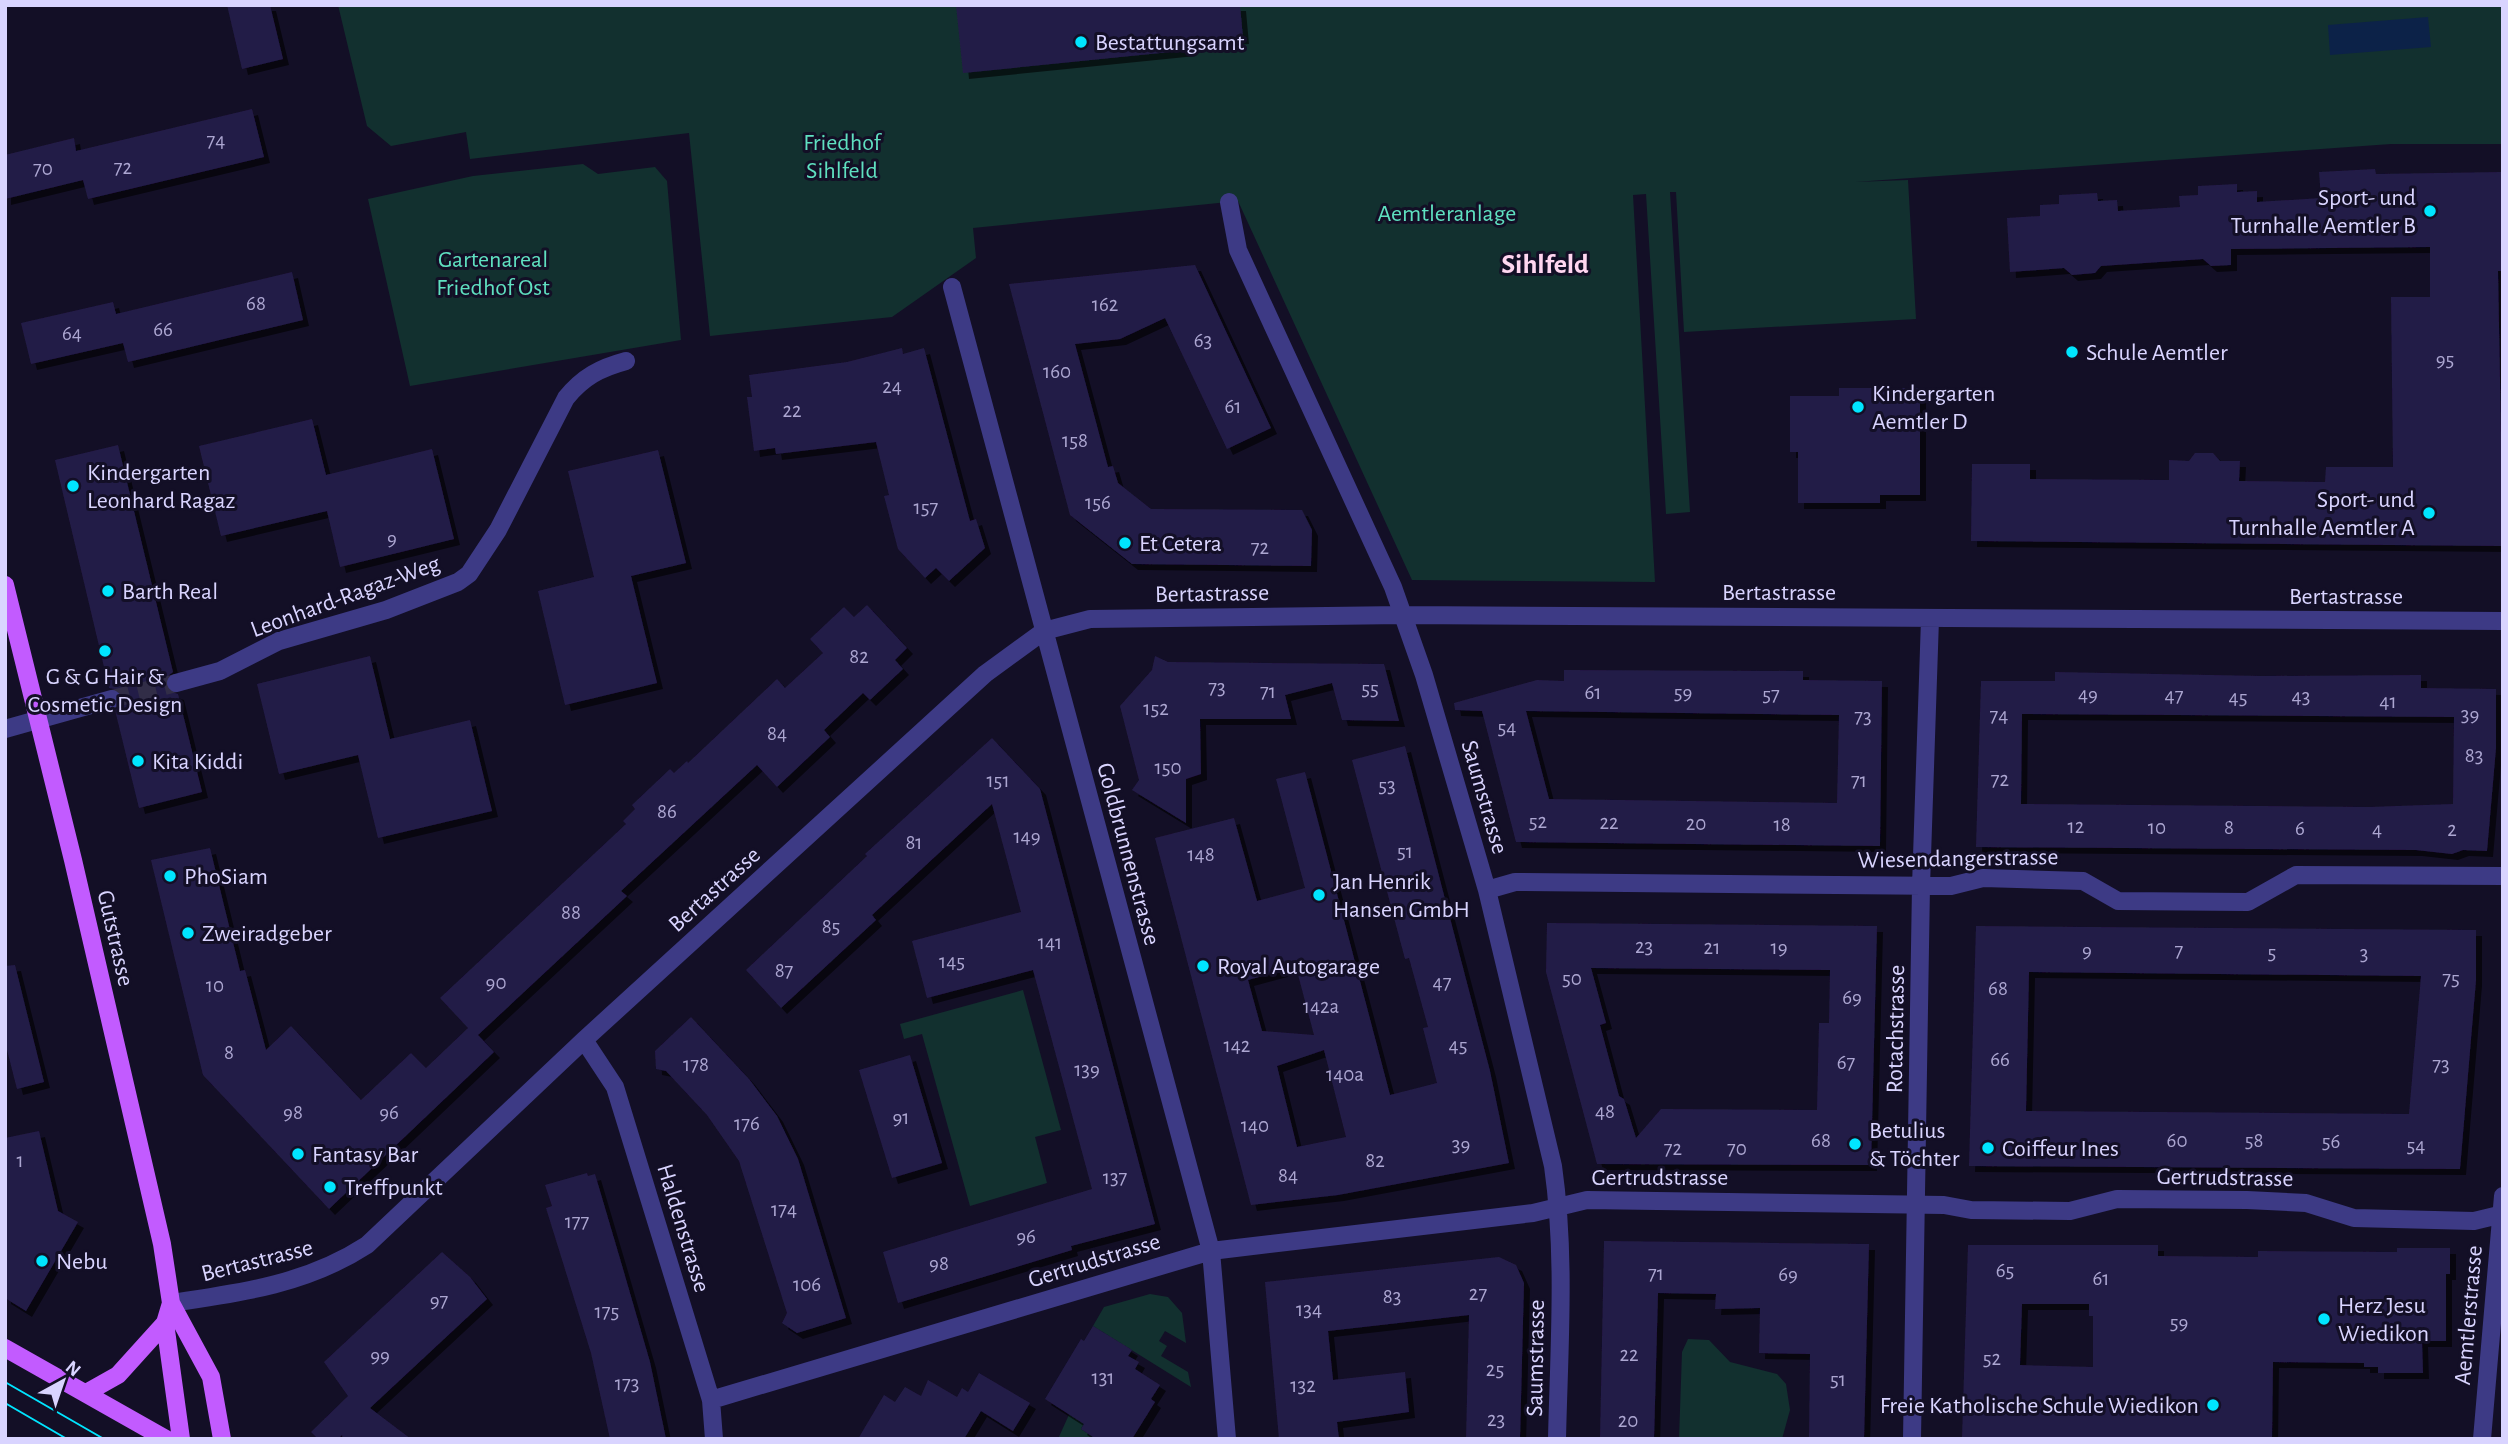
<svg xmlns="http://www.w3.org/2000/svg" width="2508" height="1444" viewBox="0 0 2508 1444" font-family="'Alegreya Sans',sans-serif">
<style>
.green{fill:#12302f}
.water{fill:#0c2248}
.building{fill:#241b47;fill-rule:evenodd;filter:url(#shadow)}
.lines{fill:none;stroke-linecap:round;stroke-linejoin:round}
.minor-tunnel{stroke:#312d47;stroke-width:18;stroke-dasharray:18 9;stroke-linecap:butt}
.minor{stroke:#3d3a85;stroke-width:18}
.major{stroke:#c25bff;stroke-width:18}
.tram{stroke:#00e5ff;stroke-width:2}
.poi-dot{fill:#00e5ff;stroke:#130f26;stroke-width:2.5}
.labels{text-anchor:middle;stroke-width:6;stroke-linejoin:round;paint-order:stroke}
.number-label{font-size:21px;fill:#aca6d1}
.poi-label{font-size:24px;fill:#d9d4ff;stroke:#130f26;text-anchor:start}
.park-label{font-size:24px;fill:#5fe0c0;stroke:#130f26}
.street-label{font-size:24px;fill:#d9d4ff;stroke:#130f26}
.quarter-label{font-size:28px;font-weight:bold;fill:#ffd6f0;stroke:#130f26}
</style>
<defs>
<filter id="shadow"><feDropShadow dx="6" dy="6" stdDeviation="0" flood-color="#0009"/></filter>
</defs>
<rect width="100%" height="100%" fill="#130f26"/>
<!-- green -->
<path class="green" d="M338 5H2503V144H2391L1855 182 1908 180 1916 319 1684 332 1676 192H1670L1690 512 1666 514 1646 194 1633 195 1655 582 1412 580 1238 201 973 228 976 258 892 317 710 336 689 133 470 159 466 132 391 146 367 126Z
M583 164 598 174 655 167 667 181 681 340 410 386 368 199 473 176Z
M1023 990 1061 1130 1035 1137 1047 1183 970 1206 922 1034 904 1039 900 1024Z
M1150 1294 1168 1297 1182 1313 1186 1343 1165 1331 1159 1341 1167 1346 1161 1356 1188 1372 1191 1387 1093 1326 1104 1307Z
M1688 1339 1709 1340 1730 1362 1777 1374 1786 1384 1790 1410 1782 1439H1679L1682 1352Z
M1072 1408 1084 1424 1081 1429 1096 1439H1058Z"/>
<!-- water -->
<path class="water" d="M2428 17 2431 47 2330 55 2328 25Z"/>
<!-- building -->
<path class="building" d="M227 5H270L283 59 242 69Z
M956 5H1240L1243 38 1190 43V50L963 73Z
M252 109 264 157 88 199 83 180 5 199V155L74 138 76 151Z
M2375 169 2376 174 2502 172 2503 271H2498L2503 546 1971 541 1972 464H2030V479L2169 480V460L2189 461 2195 453H2213L2220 461H2240L2239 481 2325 482 2326 467H2393L2391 297H2430V247L2231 249V265L2211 266 2203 259 2101 266 2095 273 2072 275 2064 268 2010 272 2007 218 2040 216V205L2059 204V195L2097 193 2098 201 2117 200 2118 211 2180 207 2179 196 2198 195V186L2237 184V192L2257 191V202L2321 198 2319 172Z
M1195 265 1271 428 1227 449 1165 318 1120 339 1075 344 1108 467 1113 466 1118 483 1151 509 1302 510 1312 530 1311 566 1132 564 1070 515 1009 284Z
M292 272 303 320 128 362 123 343 31 364 21 323 113 302 116 314Z
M902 348 903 354 924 348 970 521 976 519 985 548 949 581 936 568 925 578 898 549 884 496 889 495 876 442 776 454 775 448 754 451 747 397H752L749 375 847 362Z
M1839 388H1920V495H1880V503H1798V452H1790V396H1839Z
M312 419 326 475 432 449 454 539 340 567 327 511 221 536 199 446Z
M118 445 173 672 168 676 165 685 169 691 178 694 202 792 139 808 115 710 121 706 123 697 119 690 109 688 55 460Z
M658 450 686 563 631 576 657 683 565 705 538 591 594 577 568 471Z
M867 605 907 648 895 660 903 669 870 700 863 693 824 730 830 737 777 787 757 765 621 891 627 896 478 1035 494 1052 329 1209 203 1075 151 860 210 848 240 971 245 970 266 1050 291 1026 361 1100 411 1053 426 1068 468 1028 440 998 626 824 623 821 635 809 632 805 670 769 674 773 687 761 688 763 777 679 785 688 823 653 810 639 844 607 854 617Z
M370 656 390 739 470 720 492 811 378 838 358 755 279 774 257 684Z
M1155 656 1168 662 1384 664 1399 721 1342 720 1332 683 1285 695 1291 719H1200L1201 774 1186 779V823L1132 790 1139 780 1120 706 1152 670Z
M1564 670 1803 671V680L1882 681 1880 846 1516 842 1482 711 1455 710 1454 703 1537 680 1564 681ZM1526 711 1839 715 1837 803 1549 799Z
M2055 672 2262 676 2421 675V688L2496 689V748L2487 851 2463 850 2452 854 2416 850 1976 847 1981 681H2055ZM2022 714 2454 717 2453 804 2369 807 2021 804Z
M992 738 1040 789 1155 1224 1071 1246 1072 1250 898 1303 883 1252 1092 1189 1033 970 927 998 912 941 1021 912 992 804 872 915 876 920 781 1008 746 970 867 856 865 854Z
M1405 746 1490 1071 1509 1163 1338 1195 1251 1205 1155 838 1234 818 1257 901 1305 888 1276 779 1305 772 1390 1095 1437 1083 1423 1028 1428 1027 1409 958 1405 959 1352 760ZM1296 967 1314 1035 1262 1031 1248 980ZM1324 1050 1346 1137 1297 1147 1277 1066Z
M1547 923 1877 926 1871 1165 1597 1164 1546 972ZM1591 968 1830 970 1829 1023H1819L1817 1110 1661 1109 1636 1138 1624 1099 1619 1096 1600 1025 1606 1023Z
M1976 926 2476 930V980L2460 1169 1969 1166ZM2029 972 2421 976 2409 1114 2026 1111Z
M15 965 44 1082 17 1089 5 1042V966Z
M691 1017 749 1079 777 1116 798 1159 846 1318 797 1333 782 1323 787 1313 739 1161 707 1115 666 1071 656 1069 655 1051Z
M910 1055 942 1163 892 1178 859 1070Z
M39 1131 58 1211 78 1222 26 1311 5 1298V1138Z
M587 1173 588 1176 595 1174 623 1269 650 1362 666 1439H610L591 1353 546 1208 552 1206 545 1185Z
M1604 1241 1869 1244 1864 1439H1809L1810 1354 1759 1353 1760 1308 1715 1309 1716 1294 1658 1293 1654 1439H1600Z
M1968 1245H2158V1256L2258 1257V1251L2397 1252V1248H2450V1274H2446V1341H2422L2423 1373H2378V1367H2364V1363L2273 1362 2272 1439H1962ZM2022 1304H2089V1316H2093V1367L2020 1365Z
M442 1252 470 1277 487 1299 370 1408 411 1439H343L342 1435 338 1439H318L311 1432 348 1396 324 1362Z
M1499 1257 1516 1265 1524 1283 1520 1439H1466L1469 1315 1328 1331 1333 1380 1405 1372 1409 1412 1337 1422 1339 1439H1279L1265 1282Z
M1093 1326 1132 1350 1128 1356 1139 1362 1135 1369 1160 1385 1151 1399 1155 1402 1132 1439H1096L1081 1429 1084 1424 1045 1399 1081 1339 1084 1341Z
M979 1373 1030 1403 1013 1431 981 1411 964 1439H858L884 1395 895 1402 905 1387 921 1396 928 1380 957 1397 962 1388 968 1392Z"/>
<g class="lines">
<!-- minor-tunnel -->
<path class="minor-tunnel" d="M112 699 176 683"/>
<!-- minor -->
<path class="minor" d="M1229 202 1238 250 1393 587 1424 675 1487 890 1553 1166C1566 1257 1559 1348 1557 1439
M952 287 1211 1251 1227 1439
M176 683 220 671 279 641 386 610 458 582 469 574 498 530 566 398C583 377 600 368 626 361
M5 729 112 699
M1487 890 1515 882 1951 886 1983 878 2083 881 2118 901 2248 902 2296 875 2503 876
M584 1040 615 1087 711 1400 714 1439
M171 1303C241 1293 307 1284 367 1245L584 1040 985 674 1044 631 1090 619 1402 615 2503 621
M711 1400 1211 1251 1533 1213 1587 1200 1944 1205 1971 1210 2070 1211 2117 1199 2247 1200 2306 1203 2354 1218 2474 1221 2503 1214
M1912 1439 1921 886 1930 619
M2482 1439 2503 1196"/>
<!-- major -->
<path class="major" d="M5 585 73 860 162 1244 171 1303 211 1377 222 1439
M171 1303 165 1323 181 1439
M5 1348 166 1439
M86 1393 118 1375 165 1323"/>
<!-- tram -->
<path class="tram" d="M5 1382 104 1439
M5 1403 67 1439"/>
</g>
<!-- markers -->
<g class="poi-dot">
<circle cx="1081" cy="42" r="7"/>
<circle cx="2430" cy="211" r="7"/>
<circle cx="2072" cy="352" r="7"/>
<circle cx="1858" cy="407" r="7"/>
<circle cx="73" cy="486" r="7"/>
<circle cx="2429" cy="513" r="7"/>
<circle cx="1125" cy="543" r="7"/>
<circle cx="108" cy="591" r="7"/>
<circle cx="105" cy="651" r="7"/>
<circle cx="138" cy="761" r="7"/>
<circle cx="170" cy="876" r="7"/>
<circle cx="1319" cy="895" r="7"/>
<circle cx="188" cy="933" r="7"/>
<circle cx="1203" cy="966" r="7"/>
<circle cx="1855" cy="1144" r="7"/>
<circle cx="1988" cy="1148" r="7"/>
<circle cx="298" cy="1154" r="7"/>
<circle cx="330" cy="1187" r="7"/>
<circle cx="42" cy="1261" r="7"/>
<circle cx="2324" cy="1319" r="7"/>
<circle cx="2213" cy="1405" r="7"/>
</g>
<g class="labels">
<!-- number labels -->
<g class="number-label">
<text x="216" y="147">74</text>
<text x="123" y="174">72</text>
<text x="43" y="175">70</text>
<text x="256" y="310">68</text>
<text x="1105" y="311">162</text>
<text x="163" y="336">66</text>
<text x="72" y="340">64</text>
<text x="1203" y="347">63</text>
<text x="2445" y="366">95</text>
<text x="1057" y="378">160</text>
<text x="892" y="393">24</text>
<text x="1233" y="413">61</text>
<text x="792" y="417">22</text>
<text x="1075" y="447">158</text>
<text x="1098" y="509">156</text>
<text x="926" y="514">157</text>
<text x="392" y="545">9</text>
<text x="1260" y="554">72</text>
<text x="859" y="663">82</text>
<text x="1217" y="694">73</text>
<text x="1370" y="695">55</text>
<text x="1268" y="698">71</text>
<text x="1593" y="699">61</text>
<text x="1683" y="699">59</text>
<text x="1771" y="701">57</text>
<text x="2088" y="701">49</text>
<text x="2174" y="702">47</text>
<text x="2301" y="703">43</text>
<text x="2238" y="704">45</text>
<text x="2388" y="708">41</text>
<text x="1156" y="715">152</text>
<text x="2470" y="721">39</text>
<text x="1999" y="722">74</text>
<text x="1863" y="723">73</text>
<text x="1507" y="734">54</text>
<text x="777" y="740">84</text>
<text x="2474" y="762">83</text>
<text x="1168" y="774">150</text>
<text x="2000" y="786">72</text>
<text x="998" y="787">151</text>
<text x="1859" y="787">71</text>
<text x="1387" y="792">53</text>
<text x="667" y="818">86</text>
<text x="1538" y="828">52</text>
<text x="1609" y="829">22</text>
<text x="1696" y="830">20</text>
<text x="1782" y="831">18</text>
<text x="2076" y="833">12</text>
<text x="2157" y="834">10</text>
<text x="2229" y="834">8</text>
<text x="2300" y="835">6</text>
<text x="2377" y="836">4</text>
<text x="2452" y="836">2</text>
<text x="1027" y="843">149</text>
<text x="914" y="849">81</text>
<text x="1405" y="858">51</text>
<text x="1201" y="861">148</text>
<text x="571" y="919">88</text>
<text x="831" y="933">85</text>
<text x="1050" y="949">141</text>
<text x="1644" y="953">23</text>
<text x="1712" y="954">21</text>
<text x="1779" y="954">19</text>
<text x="2087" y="957">9</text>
<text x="2179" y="957">7</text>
<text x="2272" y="959">5</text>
<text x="2364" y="960">3</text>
<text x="952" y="968">145</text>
<text x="784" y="977">87</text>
<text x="1572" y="985">50</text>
<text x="2451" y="985">75</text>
<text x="496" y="989">90</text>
<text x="1442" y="989">47</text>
<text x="215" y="992">10</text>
<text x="1998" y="995">68</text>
<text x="1852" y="1004">69</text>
<text x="1321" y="1013">142a</text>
<text x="1237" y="1052">142</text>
<text x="1458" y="1052">45</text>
<text x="229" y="1059">8</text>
<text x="2000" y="1066">66</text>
<text x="1846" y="1069">67</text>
<text x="696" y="1071">178</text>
<text x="2441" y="1071">73</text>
<text x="1087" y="1076">139</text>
<text x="1345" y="1081">140a</text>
<text x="1605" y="1118">48</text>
<text x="293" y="1119">98</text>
<text x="389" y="1119">96</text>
<text x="901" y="1124">91</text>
<text x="747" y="1130">176</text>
<text x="1255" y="1132">140</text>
<text x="1821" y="1147">68</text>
<text x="2177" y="1147">60</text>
<text x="2254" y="1147">58</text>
<text x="2331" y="1148">56</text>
<text x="1461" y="1151">39</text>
<text x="2416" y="1152">54</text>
<text x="1673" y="1155">72</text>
<text x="1737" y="1155">70</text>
<text x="20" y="1167">1</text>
<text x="1375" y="1167">82</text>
<text x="1288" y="1182">84</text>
<text x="1115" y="1184">137</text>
<text x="784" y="1216">174</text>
<text x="577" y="1228">177</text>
<text x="1026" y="1243">96</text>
<text x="939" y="1270">98</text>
<text x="2005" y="1277">65</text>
<text x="1656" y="1280">71</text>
<text x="1788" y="1281">69</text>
<text x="2101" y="1285">61</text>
<text x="807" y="1291">106</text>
<text x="1478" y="1300">27</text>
<text x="1392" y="1303">83</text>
<text x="439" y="1307">97</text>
<text x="1309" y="1316">134</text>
<text x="607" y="1318">175</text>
<text x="2179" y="1329">59</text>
<text x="1629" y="1361">22</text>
<text x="380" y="1362">99</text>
<text x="1992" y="1365">52</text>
<text x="1495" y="1376">25</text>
<text x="1103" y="1384">131</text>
<text x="1838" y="1386">51</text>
<text x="627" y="1390">173</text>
<text x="1303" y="1392">132</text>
<text x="1496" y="1426">23</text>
<text x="1628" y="1427">20</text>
</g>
<!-- poi labels -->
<g class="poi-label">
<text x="1095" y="50">Bestattungsamt</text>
<text x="2416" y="205" text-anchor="end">Sport- und<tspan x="2416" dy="28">Turnhalle Aemtler B</tspan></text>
<text x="2086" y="360">Schule Aemtler</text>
<text x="1872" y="401">Kindergarten<tspan x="1872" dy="28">Aemtler D</tspan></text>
<text x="87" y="480">Kindergarten<tspan x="87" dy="28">Leonhard Ragaz</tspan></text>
<text x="2415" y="507" text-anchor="end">Sport- und<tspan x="2415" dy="28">Turnhalle Aemtler A</tspan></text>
<text x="1139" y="551">Et Cetera</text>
<text x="122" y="599">Barth Real</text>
<text x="105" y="684" text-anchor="middle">G &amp; G Hair &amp;<tspan x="105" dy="28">Cosmetic Design</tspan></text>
<text x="152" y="769">Kita Kiddi</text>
<text x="184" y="884">PhoSiam</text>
<text x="1333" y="889">Jan Henrik<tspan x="1333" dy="28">Hansen GmbH</tspan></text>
<text x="202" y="941">Zweiradgeber</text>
<text x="1217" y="974">Royal Autogarage</text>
<text x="1869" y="1138">Betulius<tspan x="1869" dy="28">&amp; Töchter</tspan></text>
<text x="2002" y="1156">Coiffeur Ines</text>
<text x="312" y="1162">Fantasy Bar</text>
<text x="344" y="1195">Treffpunkt</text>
<text x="56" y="1269">Nebu</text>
<text x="2338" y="1313">Herz Jesu<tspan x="2338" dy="28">Wiedikon</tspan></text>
<text x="2199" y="1413" text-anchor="end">Freie Katholische Schule Wiedikon</text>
</g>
<!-- park labels -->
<g class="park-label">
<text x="842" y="150">Friedhof<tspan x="842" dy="28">Sihlfeld</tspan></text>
<text x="1447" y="221">Aemtleranlage</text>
<text x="493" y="267">Gartenareal<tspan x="493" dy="28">Friedhof Ost</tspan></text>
</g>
<!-- street labels -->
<g class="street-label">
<text x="1779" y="600">Bertastrasse</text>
<text transform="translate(1212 593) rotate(-1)" y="8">Bertastrasse</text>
<text transform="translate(345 596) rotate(-20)" y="8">Leonhard-Ragaz-Weg</text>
<text x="2346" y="604">Bertastrasse</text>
<text transform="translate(1485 797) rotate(74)" y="8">Saumstrasse</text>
<text transform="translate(1129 854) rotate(75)" y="8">Goldbrunnenstrasse</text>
<text transform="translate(1958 858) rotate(-1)" y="8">Wiesendangerstrasse</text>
<text transform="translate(714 889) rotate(-42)" y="8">Bertastrasse</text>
<text transform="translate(116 938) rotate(77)" y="8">Gutstrasse</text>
<text transform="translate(1895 1029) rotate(-89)" y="8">Rotachstrasse</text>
<text x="1660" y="1185">Gertrudstrasse</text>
<text transform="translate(2225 1177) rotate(1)" y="8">Gertrudstrasse</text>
<text transform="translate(684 1228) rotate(73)" y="8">Haldenstrasse</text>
<text transform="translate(257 1260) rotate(-14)" y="8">Bertastrasse</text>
<text transform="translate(1094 1260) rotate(-17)" y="8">Gertrudstrasse</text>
<text transform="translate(2468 1315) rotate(-85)" y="8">Aemtlerstrasse</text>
<text transform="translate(1535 1358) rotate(-89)" y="8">Saumstrasse</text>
</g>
<!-- quarter labels -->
<g class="quarter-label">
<text x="1545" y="273">Sihlfeld</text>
</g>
</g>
<!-- border -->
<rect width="2508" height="1444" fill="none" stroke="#d9d4ff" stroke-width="14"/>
<!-- north arrow -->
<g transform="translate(63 1381) rotate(40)" stroke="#130f26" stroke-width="5" paint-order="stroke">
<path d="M0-5L12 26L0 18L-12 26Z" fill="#d9d4ff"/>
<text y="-10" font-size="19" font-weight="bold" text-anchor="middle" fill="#d9d4ff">N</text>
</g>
</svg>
